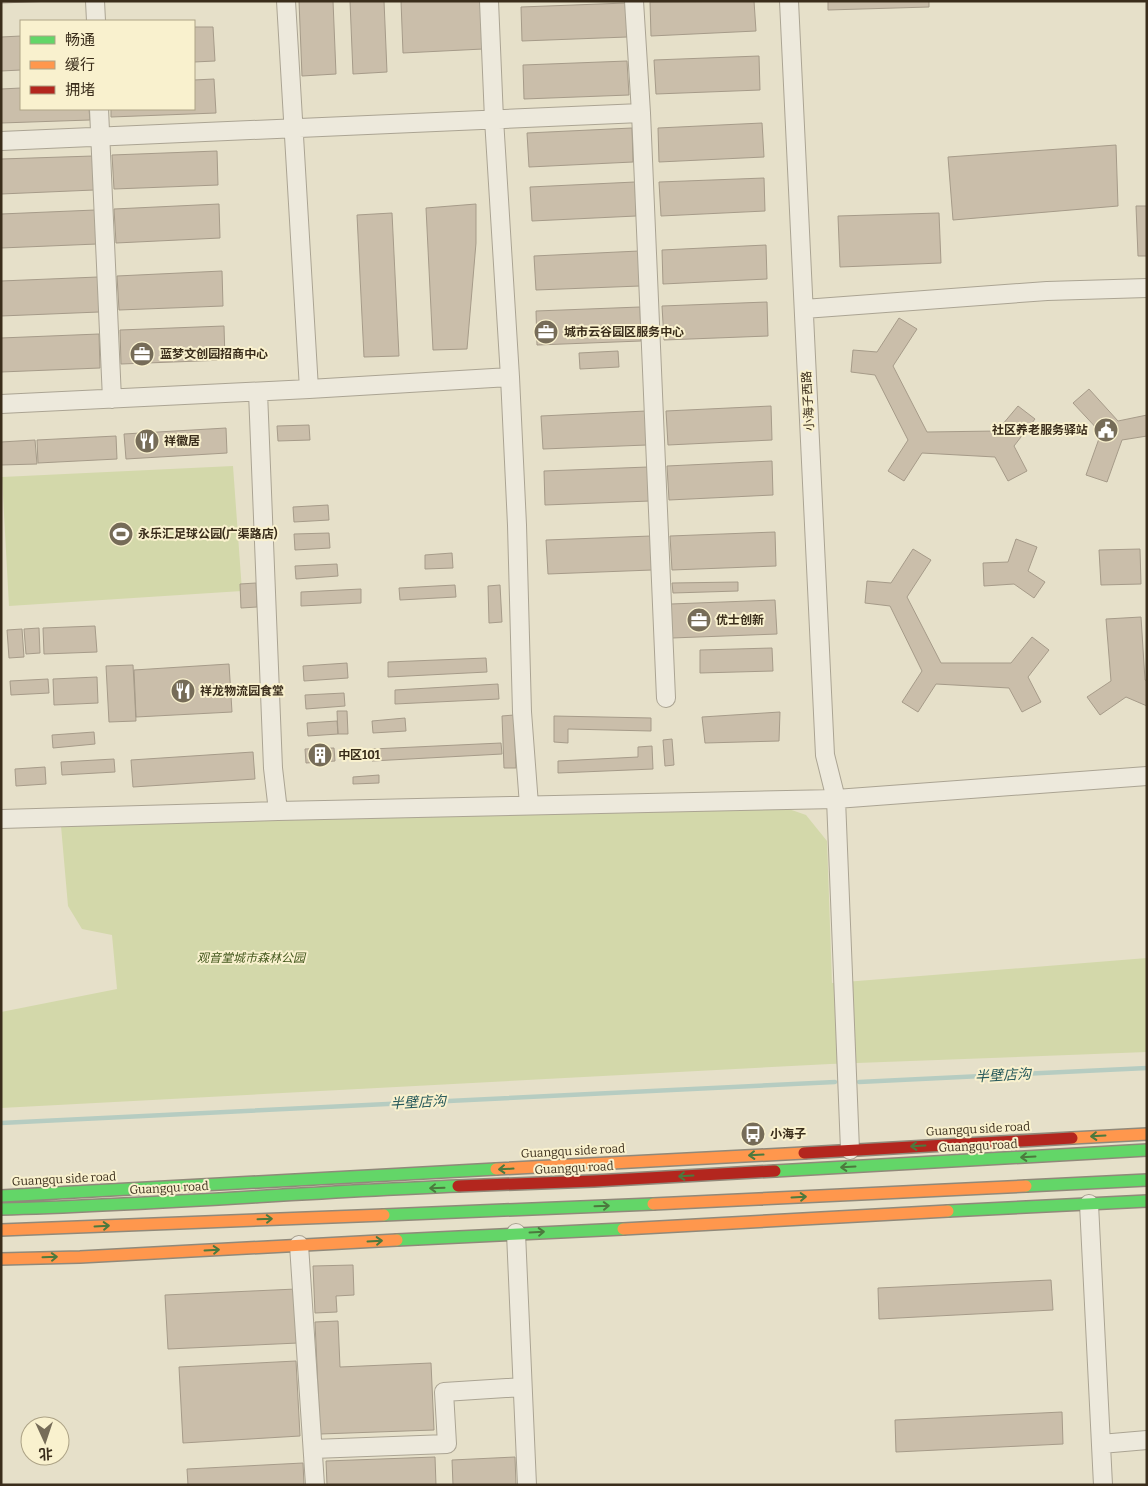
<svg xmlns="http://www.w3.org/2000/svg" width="1148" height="1486" viewBox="0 0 1148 1486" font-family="Bitter,'Noto Sans SC',serif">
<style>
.green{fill:#d3d8aa}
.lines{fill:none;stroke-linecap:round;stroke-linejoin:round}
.stream{stroke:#b6ccc1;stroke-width:4.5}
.building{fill:#cabeaa;stroke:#a69b89}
.street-casing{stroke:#aba493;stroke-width:20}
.fast-casing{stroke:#90897a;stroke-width:14}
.slow-casing{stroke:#90897a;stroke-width:14}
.jam-casing{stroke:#90897a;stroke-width:14}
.street{stroke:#ede9dc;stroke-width:18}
.fast{stroke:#63d668;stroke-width:11}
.slow{stroke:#ff974d;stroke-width:11}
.jam{stroke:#b3261e;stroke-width:11}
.oneway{stroke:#4c793e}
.labels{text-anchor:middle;stroke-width:4;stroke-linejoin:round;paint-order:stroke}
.poi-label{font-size:12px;font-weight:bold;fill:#3a2d1b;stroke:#f9f1ce;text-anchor:start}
.street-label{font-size:12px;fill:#3a2d1b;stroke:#f9f1ce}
.park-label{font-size:12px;font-style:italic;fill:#45591f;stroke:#f9f1ce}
.water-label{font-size:14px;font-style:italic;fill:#285a5b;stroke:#f9f1ce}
</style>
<rect width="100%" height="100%" fill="#e6e0c9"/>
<!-- green -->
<path class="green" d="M233 466 242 591 9 606 2 477Z
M783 807 806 815 827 841 832 983 1147 958V1052L830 1064 1 1108V1012L117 989 112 935 82 929 68 906 61 826Z"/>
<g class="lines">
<!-- stream -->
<path class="stream" d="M859 1082 1147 1068
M1 1123 835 1082"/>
</g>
<!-- building -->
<path class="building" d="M1 1H54L1 3Z
M299 1H333L336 74 302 76Z
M350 1H384L387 72 353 74Z
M401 1H481L483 49 403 53Z
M754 1 756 31 651 36 650 2Z
M828 1H929V7L828 10Z
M626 3 627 37 522 41 521 7Z
M194 27H213L215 61 194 62Z
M21 36V70L1 71V37Z
M759 56 760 90 656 94 654 60Z
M627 61 629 95 524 99 523 65Z
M214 79 216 113 111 117V109H194V80Z
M21 88V109H89L90 120 1 123V89Z
M762 123 764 157 659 162 658 128Z
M632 128 633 162 529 167 527 133Z
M1116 145 1118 206 953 220 948 157Z
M217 151 218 185 114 189 112 155Z
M93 156 94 190 1 194V159Z
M764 178 765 211 661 216 659 182Z
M635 182 636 216 532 221 530 187Z
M219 204 220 238 116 243 114 209Z
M476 204V243L467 349 433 350 426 208Z
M1136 206H1147V256H1138Z
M95 210 97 244 1 248V214Z
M392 213 399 356 364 357 357 215Z
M939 213 941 263 840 267 838 216Z
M766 245 767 279 663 284 662 250Z
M639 251 640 286 536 290 534 256Z
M222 271 223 306 119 310 117 276Z
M98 277 99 312 1 316V281Z
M767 302 768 336 664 340 662 306Z
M640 307 641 341 537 345 536 311Z
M899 318 917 329 893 366 927 432 997 431 1018 406 1035 419 1014 446 1027 471 1008 481 995 457 922 453 904 481 888 471 908 440 875 375 851 372 853 350 877 352Z
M224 326 225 360 121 364 120 330Z
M99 334 100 368 1 372V338Z
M618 351 619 367 580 369 579 353Z
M1089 389 1118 421 1147 415V436L1122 440 1107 482 1086 475 1101 433 1073 403Z
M771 406 772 440 668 445 666 411Z
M646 411 647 445 543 449 541 416Z
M309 425 310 440 278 441 277 426Z
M226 428 227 453 126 459 124 434Z
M116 436 117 459 38 463 37 440Z
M35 440 37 464 1 465V442Z
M772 461 773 495 669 500 667 466Z
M648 467 650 501 545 505 544 471Z
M328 505 329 520 294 522 293 507Z
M775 532 776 566 672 570 670 536Z
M329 533 330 548 295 550 294 534Z
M651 536 652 570 548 574 546 540Z
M1016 539 1037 547 1028 571 1045 582 1034 598 1014 584 984 586 983 563 1008 562Z
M913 549 931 560 907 597 941 663H1011L1032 637 1049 650 1028 677 1041 702 1022 712 1009 688 936 684 918 712 902 702 922 671 890 606 865 603 867 581 891 583Z
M1140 549 1141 584 1101 585 1099 550Z
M452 553 453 568 425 569V555Z
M337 564 338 576 296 579 295 566Z
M738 582V591L673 593 672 583Z
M256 583 257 607 241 608 240 584Z
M455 585 456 597 400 600 399 588Z
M500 585 502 622 489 623 488 586Z
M361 589V603L301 606V592Z
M775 600 777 634 672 638 671 604Z
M1141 617 1145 680 1147 681V706L1126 697 1100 715 1087 697 1111 681 1106 619Z
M95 626 97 652 44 654 43 628Z
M39 628 40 653 26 654 24 629Z
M22 629 24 657 9 658 7 630Z
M772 648 773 671 700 673V650Z
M486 658 487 672 388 677V662Z
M347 663 348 678 304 681 303 666Z
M229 664 232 712 136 717 134 670Z
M133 665 136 721 109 722 106 666Z
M97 677 98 703 54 705 53 679Z
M48 679 49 693 11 695 10 681Z
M498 684 499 699 395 704V690Z
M344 693 345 706 306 709 305 695Z
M337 711H347L348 734H338Z
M780 712 779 741 705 743 702 717Z
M514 715 516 768H504L502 716Z
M554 716 651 718V731L568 729V743L554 742Z
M405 718 406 731 373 733 372 721Z
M337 721 338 734 308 736 307 723Z
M94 732 95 744 53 748 52 735Z
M672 739 674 765 665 766 663 740Z
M501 743 502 754 372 761V749Z
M652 746 653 769 558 773V761L638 757V747Z
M334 748 335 761 306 763 305 749Z
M253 752 255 779 133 787 131 760Z
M114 759 115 772 62 775 61 762Z
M45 767 46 784 16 786 15 769Z
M379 775V783L353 784V777Z
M353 1265 354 1295 336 1296 337 1312 315 1313 313 1266Z
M1051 1280 1053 1310 879 1319 878 1288Z
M296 1289 298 1343 168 1349 165 1295Z
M338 1321 340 1367 431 1363 434 1430 320 1434 315 1322Z
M296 1361 300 1436 183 1443 179 1367Z
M1062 1412 1063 1444 896 1452 895 1420Z
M435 1457 436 1485H327L326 1461Z
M515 1457 516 1485H453L452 1460Z
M303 1463 304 1485H188L187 1469Z"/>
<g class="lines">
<defs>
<path id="street" d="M95 1 96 21
M286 1 309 389
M489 1 494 119 510 377 517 525 522 712 529 805
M634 1 641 113 666 698
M789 1 825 755 836 799 850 1150
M99 109 112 399
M1 141 641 113
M804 309 1047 291 1147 288
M258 392 273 768 278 811
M1 404 309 389 510 377
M1 819 278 811 836 799 1147 776
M1089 1204 1103 1485
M516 1233 527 1485
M299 1245 315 1485
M1101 1444 1147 1440
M313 1449 447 1444 444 1392 522 1387"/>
<path id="fast" d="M775 1171 1147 1150
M1026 1186 1147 1180
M1 1196 496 1169
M1 1209C154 1205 306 1192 458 1186
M948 1211 1147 1201
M384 1215 653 1204
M397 1240 623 1229"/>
<path id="slow" d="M1072 1138 1147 1134
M496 1169 804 1153
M653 1204 1026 1186
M623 1229 948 1211
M1 1230 384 1215
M1 1259 80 1257 397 1240"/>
<path id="jam" d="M804 1153 1072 1138
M458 1186 594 1181 775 1171"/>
</defs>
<!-- street casing -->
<use href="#street" class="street-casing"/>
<!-- fast casing -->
<use href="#fast" class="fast-casing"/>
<!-- slow casing -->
<use href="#slow" class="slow-casing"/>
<!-- jam casing -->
<use href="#jam" class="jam-casing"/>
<!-- street -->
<use href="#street" class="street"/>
<!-- fast -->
<use href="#fast" class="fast"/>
<!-- slow -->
<use href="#slow" class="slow"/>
<!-- jam -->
<use href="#jam" class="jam"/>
</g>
<!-- one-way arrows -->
<defs><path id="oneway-shaft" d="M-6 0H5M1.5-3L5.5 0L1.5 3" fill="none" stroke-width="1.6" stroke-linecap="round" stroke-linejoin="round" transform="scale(1.25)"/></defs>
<g class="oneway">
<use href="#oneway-shaft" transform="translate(1098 1136) rotate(177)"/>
<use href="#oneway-shaft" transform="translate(918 1146) rotate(177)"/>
<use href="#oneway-shaft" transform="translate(756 1155) rotate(177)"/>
<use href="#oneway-shaft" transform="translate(1028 1157) rotate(177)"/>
<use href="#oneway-shaft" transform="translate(848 1167) rotate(177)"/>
<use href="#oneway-shaft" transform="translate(506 1169) rotate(177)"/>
<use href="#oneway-shaft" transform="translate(686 1176) rotate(177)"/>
<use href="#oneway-shaft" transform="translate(437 1188) rotate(178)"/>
<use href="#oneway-shaft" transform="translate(799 1197) rotate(-3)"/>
<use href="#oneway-shaft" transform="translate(602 1206) rotate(-2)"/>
<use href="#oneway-shaft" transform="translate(265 1219) rotate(-2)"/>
<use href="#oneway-shaft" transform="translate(102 1226) rotate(-3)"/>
<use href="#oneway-shaft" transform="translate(537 1232) rotate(-3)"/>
<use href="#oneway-shaft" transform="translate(375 1241) rotate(-3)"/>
<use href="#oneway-shaft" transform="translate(212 1250) rotate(-3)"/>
<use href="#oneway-shaft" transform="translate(50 1257) rotate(-2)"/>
</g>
<!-- icons -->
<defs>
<symbol id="office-disc" viewBox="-11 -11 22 22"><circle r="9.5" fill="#766c58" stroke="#f9f1ce"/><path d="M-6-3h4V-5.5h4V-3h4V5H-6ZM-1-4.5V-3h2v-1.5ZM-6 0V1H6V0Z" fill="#fff"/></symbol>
<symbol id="civic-disc" viewBox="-11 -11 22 22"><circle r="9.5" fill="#766c58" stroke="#f9f1ce"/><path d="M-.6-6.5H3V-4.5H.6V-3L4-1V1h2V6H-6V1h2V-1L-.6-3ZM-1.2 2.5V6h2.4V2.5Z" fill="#fff"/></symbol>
<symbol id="restaurant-disc" viewBox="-11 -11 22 22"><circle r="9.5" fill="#766c58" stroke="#f9f1ce"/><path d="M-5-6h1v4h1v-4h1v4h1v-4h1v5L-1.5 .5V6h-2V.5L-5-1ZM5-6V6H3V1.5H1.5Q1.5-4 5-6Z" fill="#fff"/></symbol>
<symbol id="stadium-disc" viewBox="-11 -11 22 22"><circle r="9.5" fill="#766c58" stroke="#f9f1ce"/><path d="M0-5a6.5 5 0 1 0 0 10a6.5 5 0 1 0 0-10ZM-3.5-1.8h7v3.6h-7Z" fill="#fff"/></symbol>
<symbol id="building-disc" viewBox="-11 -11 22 22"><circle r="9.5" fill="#766c58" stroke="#f9f1ce"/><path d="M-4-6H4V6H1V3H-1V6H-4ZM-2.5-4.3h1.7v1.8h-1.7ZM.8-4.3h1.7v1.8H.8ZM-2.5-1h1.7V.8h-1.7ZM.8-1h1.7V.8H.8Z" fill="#fff"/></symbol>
<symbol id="bus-disc" viewBox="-11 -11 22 22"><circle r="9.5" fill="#766c58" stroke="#f9f1ce"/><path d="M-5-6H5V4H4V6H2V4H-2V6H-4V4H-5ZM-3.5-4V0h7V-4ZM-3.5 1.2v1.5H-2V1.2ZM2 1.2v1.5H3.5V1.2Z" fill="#fff"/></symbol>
</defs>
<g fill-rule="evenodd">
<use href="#office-disc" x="532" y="318" width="28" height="28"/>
<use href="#office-disc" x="128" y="340" width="28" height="28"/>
<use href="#civic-disc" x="1092" y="416" width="28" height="28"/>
<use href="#restaurant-disc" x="133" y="427" width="28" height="28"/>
<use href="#stadium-disc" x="107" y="520" width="28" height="28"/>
<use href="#office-disc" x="685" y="606" width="28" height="28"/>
<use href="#restaurant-disc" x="169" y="677" width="28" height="28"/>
<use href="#building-disc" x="306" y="741" width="28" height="28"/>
<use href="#bus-disc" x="739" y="1120" width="28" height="28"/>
</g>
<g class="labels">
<!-- poi labels -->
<g class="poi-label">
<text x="564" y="336">城市云谷园区服务中心</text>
<text x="160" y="358">蓝梦文创园招商中心</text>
<text x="1088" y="434" text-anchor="end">社区养老服务驿站</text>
<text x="164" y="445">祥徽居</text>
<text x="138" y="538">永乐汇足球公园(广渠路店)</text>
<text x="716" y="624">优士创新</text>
<text x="200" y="695">祥龙物流园食堂</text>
<text x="338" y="759">中区101</text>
<text x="770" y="1138">小海子</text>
</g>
<!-- street labels -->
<g class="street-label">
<text transform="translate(808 401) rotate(-93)" y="4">小海子西路</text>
<text transform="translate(978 1129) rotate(-3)" y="4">Guangqu side road</text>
<text transform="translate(978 1146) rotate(-3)" y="4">Guangqu road</text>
<text transform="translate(573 1151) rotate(-3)" y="4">Guangqu side road</text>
<text transform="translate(574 1168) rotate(-3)" y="4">Guangqu road</text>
<text transform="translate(64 1179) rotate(-3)" y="4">Guangqu side road</text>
<text transform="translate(169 1188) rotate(-3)" y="4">Guangqu road</text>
</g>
<!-- park labels -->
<g class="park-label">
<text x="251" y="962">观音堂城市森林公园</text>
</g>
<!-- water labels -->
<g class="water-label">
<text transform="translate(1003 1075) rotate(-3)" y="5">半壁店沟</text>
<text transform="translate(418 1102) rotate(-3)" y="5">半壁店沟</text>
</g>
</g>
<!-- border -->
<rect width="1148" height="1486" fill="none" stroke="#3a2d1b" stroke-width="5"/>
<!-- legend -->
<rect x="20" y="20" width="175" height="90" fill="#f9f1ce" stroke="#ada386"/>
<rect x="30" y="36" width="25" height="8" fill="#63d668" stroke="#ada386"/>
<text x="65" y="45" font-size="15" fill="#3a2d1b">畅通</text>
<rect x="30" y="61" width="25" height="8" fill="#ff974d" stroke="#ada386"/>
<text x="65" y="70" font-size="15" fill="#3a2d1b">缓行</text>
<rect x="30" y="86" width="25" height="8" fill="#b3261e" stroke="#ada386"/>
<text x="65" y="95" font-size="15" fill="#3a2d1b">拥堵</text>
<!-- north arrow -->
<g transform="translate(45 1441) rotate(177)"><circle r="24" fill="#f9f1ce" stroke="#ada386"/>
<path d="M0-4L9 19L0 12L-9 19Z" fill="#766c58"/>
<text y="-8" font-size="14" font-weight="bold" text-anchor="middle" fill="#3a2d1b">北</text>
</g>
</svg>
